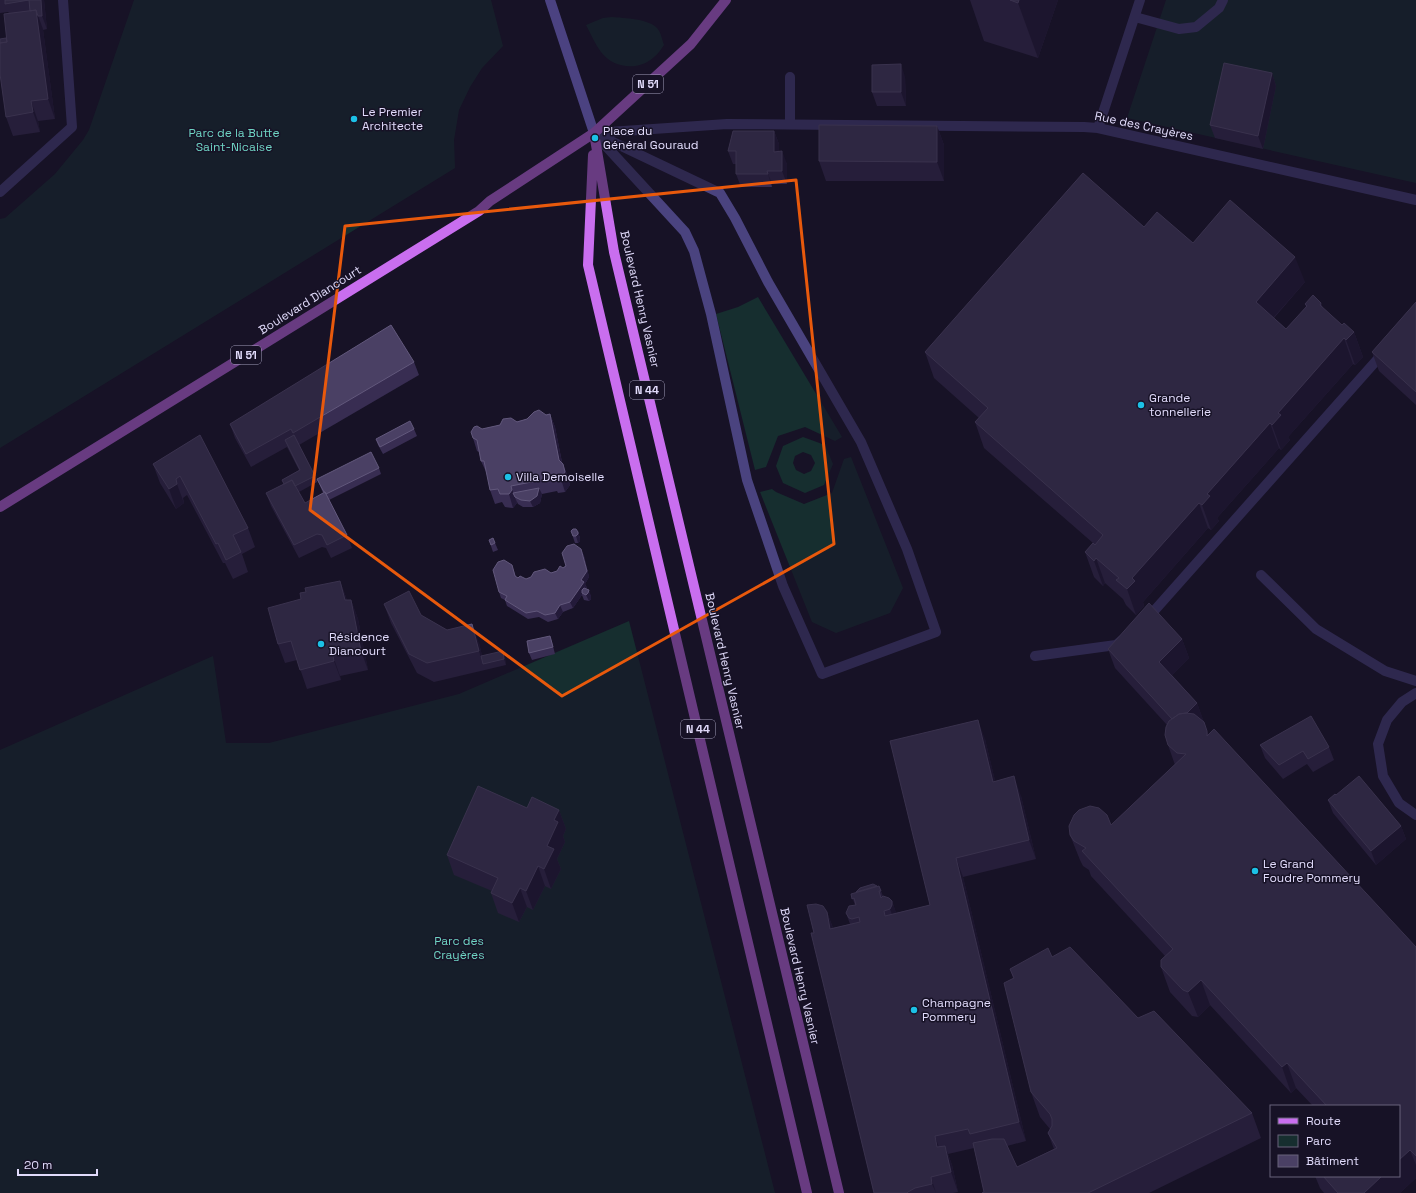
<svg xmlns="http://www.w3.org/2000/svg" width="1416" height="1193" viewBox="0 0 1416 1193" font-family="'Space Grotesk',sans-serif">
<style>
.green{fill:#162e2f;fill-rule:evenodd}
.lines{fill:none;stroke-linecap:round;stroke-linejoin:round}
.lane{stroke:#4a437f;stroke-width:10}
.street{stroke:#4a437f;stroke-width:10}
.secondary{stroke:#897df0;stroke-width:10}
.primary{stroke:#c96eef;stroke-width:10}
.wall{fill:#382d52}
.shaded-wall{fill:#231a39}
.building{fill:#4a4064;stroke:#62587c}
.marked{fill:none;stroke:#e8590c;stroke-width:3;stroke-linejoin:round}
.poi-dot{fill:#1cc1e6;stroke:#171226;stroke-width:1.5}
.labels{text-anchor:middle;stroke-width:3;stroke-linejoin:round;paint-order:stroke}
.shield{fill:#171226;stroke:#a49fbb;stroke-width:1}
.shield-label{font-size:11px;font-weight:bold;fill:#e1dbfb}
.poi-label{font-size:12px;fill:#e1dbfb;stroke:#171226;text-anchor:start}
.street-label{font-size:12px;fill:#e1dbfb;stroke:#171226}
.park-label{font-size:12px;fill:#6ed4c3;stroke:#171226}
</style>
<rect width="100%" height="100%" fill="#171226"/>
<!-- green -->
<path class="green" d="M134 0H491L503 46 482 68 470 87 459 110 454 140 455 168 0 448V219L5 218 55 174 83 140 89 130Z
M1166 0H1416V183L1127 118Z
M612 17C624 18 649 19 657 28 661 32 662 40 664 45 661 49 658 54 654 57 639 71 614 69 601 52 595 44 591 34 586 25L603 18Z
M758 297 842 437 835 441 805 427 778 436 766 467 755 470 716 314 738 307Z
M803 437 825 445 833 464 824 485 805 493 783 483 776 466 783 446ZM803 452 811 455 815 463 811 471 804 474 796 470 793 463 795 456Z
M851 457 903 588 890 613 836 633 812 622 760 492 772 489 776 492 804 504 832 493 844 459Z
M629 621 775 1193H0V750L213 656 226 743H269L459 694Z"/>
<g class="lines">
<!-- lane -->
<path class="lane" d="M1135 17 1179 29 1196 27 1219 8 1223 0
M790 124V77
M594 133 720 193 735 218 768 282 861 442 907 549 936 632 822 674 783 586 747 480 711 314 694 251 685 232Z
M1261 575 1316 629 1385 671 1416 681
M1146 620 1384 352
M1035 656 1116 645 1122 640
M1416 693 1402 702 1387 720 1378 744 1383 776 1399 803 1416 815"/>
<!-- street -->
<path class="street" d="M1098 128 1140 0
M594 133 727 124 1084 127 1098 128 1416 200
M0 192 72 127 63 0"/>
<!-- secondary -->
<path class="secondary" d="M550 0 594 133"/>
<!-- primary -->
<path class="primary" d="M594 133 614 252 839 1193
M593 155 588 265 807 1193
M0 507 479 211 490 201 594 133 691 44 726 0"/>
</g>
<!-- wall -->
<path class="wall" d="M0 0H44L47 29 43 30 55 119 38 121 40 132 13 136 6 117V38L9 13 8 12 0 13Z
M970 0H1058L1038 58 984 41Z
M1272 73 1276 86 1263 149 1215 138 1210 125Z
M905 77 906 106H877L872 92Z
M937 126 944 145V181H826L819 161Z
M774 131 779 144V151L787 164V184H772V187H741L736 174V164H733L728 151Z
M1144 227 1193 243 1305 282 1274 318 1286 329 1306 307 1305 304 1321 303 1323 308 1342 325 1354 332 1363 357 1355 365 1353 364 1288 437 1290 440 1281 450 1279 448 1217 518 1219 521 1211 530 1208 528 1143 602 1144 606 1136 615 1126 605 1123 599 1105 583 1103 586 1094 577 1085 552 1093 543 984 448 975 422 979 418 934 378 925 352Z
M1416 302V405L1379 371 1372 352Z
M414 362 419 375 299 445 315 476 317 482 299 492 305 503 323 493 317 479 379 468 381 474 329 500 347 535 352 548 331 558 326 548 322 547 299 558 271 506 266 493 284 484 282 480 299 470 287 447 251 467 235 438 230 424Z
M550 414 555 427 562 462 568 477 570 485 565 492 558 493 557 491 542 494 540 503 533 507H523L518 504 516 500 517 503 513 508 505 507 502 502 495 504 490 490 487 474 481 461 479 452 477 451 473 438 482 429Z
M414 429 417 436 383 454 378 445 376 439Z
M200 435 248 528 255 547 242 554 248 572 233 579 225 563H223L187 495 183 498 184 503 176 509 160 483 153 464Z
M571 531 578 532 580 538V541L578 543H575Z
M493 538 498 550 493 552 489 540Z
M581 549 584 556 589 577 585 584 587 588 586 589 591 596V599L589 601 584 600 582 595 573 608 563 612 558 619 548 622 539 617 528 619 507 606 505 600 501 598 499 592 512 565 516 577 518 578 526 579 557 571 563 568Z
M340 581 347 600H351L358 619 368 670 340 676 341 680 307 689 297 660 285 663 278 644 301 599 306 592Z
M384 604 421 615 447 630 479 643 482 656 505 658 506 665 434 682 417 673 391 623Z
M550 636 552 642 555 654 532 660 529 653Z
M1182 639 1189 658 1172 675 1197 703 1208 734 1416 947V1178L1400 1193H1324L1320 1188 1315 1176H1399V1106H1313L1296 1088 1291 1093 1210 1005 1198 1017 1192 1016 1170 992 1161 967 1165 956 1091 876 1089 870 1083 866 1080 860 1070 835 1111 825 1175 765 1168 745 1167 725 1115 668 1108 649Z
M985 739 995 781 1021 796 1036 859 963 877 1026 1141 1007 1146 1017 1167 1054 1149 1048 1133 1050 1129 1040 1117 1031 1092 1013 978 1010 969 1052 957 1138 1018 1252 1113 1261 1138 1149 1193H982L984 1192 974 1148 948 1154 952 1165 958 1192 953 1193H874L814 933 827 912 833 928 850 924 846 913 855 905 851 894 879 886 883 896 892 901 896 913 930 905Z
M1260 745 1329 747 1334 760 1313 772 1307 764 1283 779 1265 758Z
M1336 795 1401 826 1406 839 1376 865 1333 813 1328 800Z
M527 808 559 810 566 829 563 836 565 842 557 859 561 869 551 889 545 886 533 910 527 907 519 922 498 913 491 893 492 891 454 875 447 855Z"/>
<!-- shaded-wall -->
<path class="shaded-wall" d="M41 0H44L47 29 42 16Z
M1019 0H1058L1038 58 1018 3Z
M36 10 43 29 55 119 48 99Z
M901 64 905 77 906 106 901 92Z
M1272 73 1276 86 1263 149 1258 136Z
M31 101 38 121 40 132 33 112Z
M937 126 944 145V181L937 162Z
M774 131 779 144V165L774 152Z
M782 151 787 164V184L782 171Z
M767 171 772 184V187L768 174Z
M1295 257 1305 282 1265 327 1256 302Z
M1354 332 1363 357 1355 365 1346 340Z
M1344 338 1353 364 1288 437 1290 440 1281 450 1272 425 1278 413Z
M550 414 555 427 564 473 559 460Z
M1270 423 1279 448 1217 518 1219 521 1211 530 1202 505 1207 494Z
M563 464 568 477 570 485 565 492 561 479Z
M177 484 184 503 176 509 169 489Z
M511 486 517 503 513 508 509 494Z
M539 488 542 494 540 503 533 507 530 501Z
M1199 503 1208 528 1143 602 1144 606 1136 615 1127 589 1132 578Z
M578 532 580 538V541L578 543 576 536Z
M581 549 584 556 589 577 585 584 587 588 583 593H582V595L573 608 570 602 581 580Z
M1096 558 1105 583 1103 586 1094 561Z
M340 581 347 600H345Z
M589 590 591 596V599L589 601 586 595Z
M351 600 358 619 368 670 361 651Z
M560 605 563 612 558 619 555 613Z
M472 624 479 643 484 663 483 664 479 651Z
M1182 639 1189 658 1166 681 1159 662Z
M503 651 505 658 506 665 504 659Z
M333 656 340 676 341 680 334 661Z
M1197 703 1204 722 1183 743 1176 723Z
M978 720 985 739 1000 801 993 782Z
M1014 776 1021 796 1036 859 1029 840Z
M559 810 566 829 563 836 565 842 557 859 561 869 551 889 544 869 547 846 554 820Z
M1401 826 1406 839 1376 865 1371 851Z
M956 858 963 877 1026 1141 1019 1122Z
M538 866 545 886 533 910 526 891Z
M520 888 527 907 519 922 512 903Z
M892 901 899 921 897 929 890 909Z
M827 912 834 931 830 929Z
M1201 980 1210 1005 1198 1017 1188 992Z
M1287 1063 1296 1088 1291 1093 1282 1067Z
M935 1136 942 1156 937 1147Z
M945 1146 952 1165 958 1192 951 1172Z
M1410 1150 1416 1165V1178L1400 1193H1364L1382 1176H1399V1160Z
M931 1177 936 1193 932 1184Z"/>
<!-- building -->
<path class="building" d="M5 0H41L42 16H38L36 10 30 11 29 0 5 4Z
M1010 0H1019L1018 3Z
M36 10 48 99 31 101 33 112 6 117 0 74V43L7 42 4 14Z
M6 38 7 42 0 43V39Z
M1224 63 1272 73 1258 136 1210 125Z
M901 64V92H872V65Z
M819 125 937 126V162L819 161Z
M733 131H774V152L782 151V171H767L768 174H736V151H728Z
M1083 173 1144 227 1157 212 1193 243 1230 200 1295 257 1256 302 1286 329 1307 306 1305 304 1313 295 1321 303 1320 305 1342 325 1344 323 1354 332 1346 340 1344 338 1278 413 1281 415 1272 425 1270 423 1207 494 1210 496 1202 505 1199 503 1132 578 1135 581 1127 589 1116 580 1119 578 1096 558 1094 561 1085 552 1093 543 1095 545 1103 535 975 422 988 408 925 352Z
M1416 302V392L1372 352Z
M391 325 414 362 293 433 291 429 246 454 230 424Z
M539 410 546 415 550 414 559 460 563 464 565 472 561 479 553 480 552 478 511 486 512 490 509 494H500L498 489 490 490 484 461H481L477 440 473 438 471 432 474 427 477 426 482 429 500 425 503 419 511 418 517 422 527 419 534 412Z
M410 421 414 429 380 447 376 439Z
M200 435 248 528 233 535 241 552 226 560 218 543 216 544 180 476 176 479 177 484 169 489 153 464Z
M294 435 315 476 295 486 292 480 284 484 282 480 300 470 285 440Z
M371 452 379 468 326 494 325 492H324L317 479Z
M292 480 305 503 325 492 347 535 327 545 322 535 317 534 294 545 266 493Z
M539 488 537 496 530 501 521 500 515 497 513 493Z
M573 529H576L578 532V534L576 536H573L571 531Z
M493 538 495 543 491 545 489 540Z
M574 544 581 549 587 571 581 580 584 582 570 602 560 605 555 613 545 615 537 611 526 613 505 600 507 596 499 592 493 570 498 562 504 560 512 565 515 576 518 578 520 576 526 579 531 577 534 572 545 569 551 573 557 571 560 566 563 568 566 566 562 553 567 546Z
M340 581 345 600H351L361 651 333 656 334 661 300 670 291 641 278 644 268 608 301 599 300 593 306 592 305 588Z
M584 588 589 590 588 593 586 595 582 593V590Z
M409 591 421 615 447 630 472 624 479 651 427 663 409 654 384 604Z
M1149 603 1182 639 1159 662 1197 703 1187 713 1179 714 1172 719 1108 649Z
M550 636 553 647 529 653 527 641Z
M503 651 504 659 483 664 481 656Z
M1186 713 1194 714 1204 722 1207 731V736L1214 729 1416 947V1156L1410 1150 1399 1160V1106H1327L1287 1063 1282 1067 1201 980 1188 992 1183 990 1161 967V960L1173 949 1082 851 1086 848 1074 841 1070 835 1069 826 1074 815 1079 810 1090 806 1099 808 1107 815 1111 825 1186 754 1177 753 1168 745 1165 735 1166 727 1169 721 1179 714Z
M1311 716 1329 747 1308 759 1303 751 1279 765 1260 745Z
M978 720 993 782 1014 776 1029 840 956 858 1019 1122 970 1134 968 1129 935 1136 937 1147 945 1146 951 1172 931 1177 932 1184 915 1188 908 1192 907 1193H874L811 933H814L807 905 816 904 823 906 827 912 830 929 860 922 859 917 852 919 849 918 846 913 849 906 856 905 854 898 852 899 851 894 879 886 881 891H879L881 898 883 896 889 898 892 901V905L890 909 884 911 885 916 930 905 890 741Z
M1359 776 1401 826 1371 851 1328 800 1335 794 1336 795Z
M478 786 527 808 532 797 559 810 554 820 558 822 547 846 554 849 544 869 538 866 526 891 520 888 512 903 491 893 498 878 447 855Z
M873 884 877 886 856 892 860 888Z
M1070 947 1138 1018 1154 1011 1252 1113 1088 1193H982L984 1192 973 1143 992 1139H1004L1017 1167 1057 1148 1048 1133 1052 1126V1119L1050 1114 1031 1092 1004 983 1014 978 1010 969 1048 948 1052 957Z
M1323 1176H1382L1364 1193H1338Z"/>
<!-- marked area -->
<path d="M0 0H1416V1193H0ZM796 180 834 544 562 696 310 510 345 226Z" fill="#171226" fill-opacity=".55" fill-rule="evenodd"/>
<path class="marked" d="M796 180 834 544 562 696 310 510 345 226Z"/>
<!-- markers -->
<g class="poi-dot">
<circle cx="354" cy="119" r="4"/>
<circle cx="595" cy="138" r="4"/>
<circle cx="1141" cy="405" r="4"/>
<circle cx="508" cy="477" r="4"/>
<circle cx="321" cy="644" r="4"/>
<circle cx="1255" cy="871" r="4"/>
<circle cx="914" cy="1010" r="4"/>
</g>
<g class="labels">
<!-- shield labels -->
<g class="shield">
<rect x="633" y="75" width="30" height="18" rx="3"/>
<rect x="231" y="346" width="30" height="18" rx="3"/>
<rect x="630" y="381" width="34" height="18" rx="3"/>
<rect x="681" y="720" width="34" height="18" rx="3"/>
</g>
<g class="shield-label">
<text x="648" y="88">N 51</text>
<text x="246" y="359">N 51</text>
<text x="647" y="394">N 44</text>
<text x="698" y="733">N 44</text>
</g>
<!-- poi labels -->
<g class="poi-label">
<text x="362" y="116">Le Premier<tspan x="362" dy="14">Architecte</tspan></text>
<text x="603" y="135">Place du<tspan x="603" dy="14">Général Gouraud</tspan></text>
<text x="1149" y="402">Grande<tspan x="1149" dy="14">tonnellerie</tspan></text>
<text x="516" y="481">Villa Demoiselle</text>
<text x="329" y="641">Résidence<tspan x="329" dy="14">Diancourt</tspan></text>
<text x="1263" y="868">Le Grand<tspan x="1263" dy="14">Foudre Pommery</tspan></text>
<text x="922" y="1007">Champagne<tspan x="922" dy="14">Pommery</tspan></text>
</g>
<!-- street labels -->
<g class="street-label">
<text transform="translate(1144 126) rotate(12)" y="4">Rue des Crayères</text>
<text transform="translate(640 299) rotate(77)" y="4">Boulevard Henry Vasnier</text>
<text transform="translate(310 300) rotate(-32)" y="4">Boulevard Diancourt</text>
<text transform="translate(725 661) rotate(77)" y="4">Boulevard Henry Vasnier</text>
<text transform="translate(800 976) rotate(77)" y="4">Boulevard Henry Vasnier</text>
</g>
<!-- park labels -->
<g class="park-label">
<text x="234" y="137">Parc de la Butte<tspan x="234" dy="14">Saint-Nicaise</tspan></text>
<text x="459" y="945">Parc des<tspan x="459" dy="14">Crayères</tspan></text>
</g>
</g>
<!-- legend -->
<rect x="1270" y="1105" width="130" height="72" fill="#171226" stroke="#68627b"/>
<rect x="1278" y="1118" width="20" height="6" fill="#c96eef" stroke="#68627b"/>
<text x="1306" y="1125" font-size="12" fill="#e1dbfb">Route</text>
<rect x="1278" y="1135" width="20" height="12" fill="#162e2f" stroke="#68627b"/>
<text x="1306" y="1145" font-size="12" fill="#e1dbfb">Parc</text>
<rect x="1278" y="1155" width="20" height="12" fill="#4a4064" stroke="#68627b"/>
<text x="1306" y="1165" font-size="12" fill="#e1dbfb">Bâtiment</text>
<!-- scale -->
<path d="M18 1169v6h79v-6" fill="none" stroke="#e1dbfb" stroke-width="2"/>
<text x="24" y="1169" font-size="12" fill="#e1dbfb" stroke="#171226" stroke-width="3" paint-order="stroke">20 m</text>
</svg>
